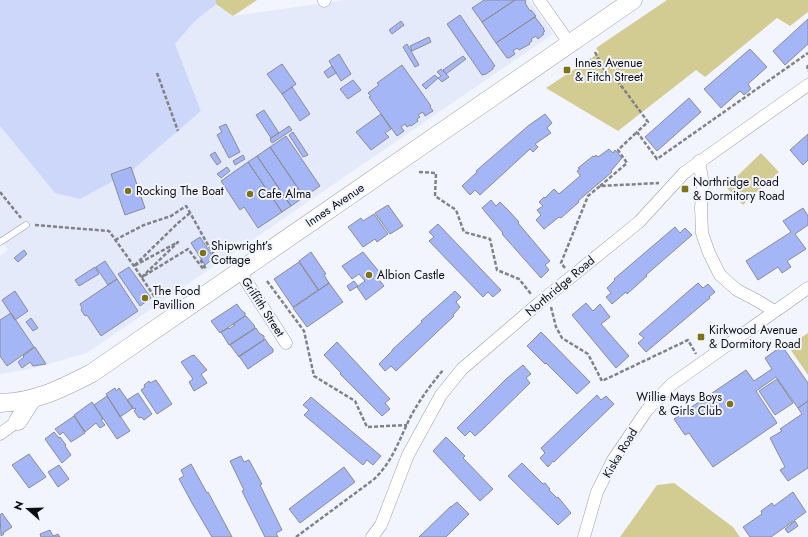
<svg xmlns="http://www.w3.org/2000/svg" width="808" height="537" viewBox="0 0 808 537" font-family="Jost,sans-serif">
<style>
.built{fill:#e5eafb}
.green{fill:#d3cc92}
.water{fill:#cdd7f9}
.building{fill:#a5b6f7;stroke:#898c95}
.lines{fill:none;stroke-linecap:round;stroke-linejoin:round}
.service-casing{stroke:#9c9ea7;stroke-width:7}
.minor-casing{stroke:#9c9ea7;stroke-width:13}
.secondary-casing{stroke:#9c9ea7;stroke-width:19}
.path{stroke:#808288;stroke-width:2.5;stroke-dasharray:4 2;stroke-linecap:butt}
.service{stroke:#fff;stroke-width:6}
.minor{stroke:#fff;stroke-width:12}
.secondary{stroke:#fff;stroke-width:18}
.poi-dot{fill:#7e7315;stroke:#f2f5fe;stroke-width:1.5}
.labels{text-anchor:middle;stroke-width:4;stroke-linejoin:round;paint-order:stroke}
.poi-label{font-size:12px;fill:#0d0e11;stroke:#f2f5fe;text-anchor:start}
.street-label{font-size:12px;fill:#0d0e11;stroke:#f2f5fe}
</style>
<rect width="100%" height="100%" fill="#f2f5fe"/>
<!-- built -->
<path class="built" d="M345 0H529L553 34 87 353 30 369 0 374V256L8 250 0 238V126L55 193 176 132 201 111 175 44 194 22 216 4 234 16Z"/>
<!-- green -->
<path class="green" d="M210 0H257L233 16 216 4 211 8Z
M667 0H808V12L790 26 777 18 705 77 696 70 618 131 546 88 599 53 596 48Z
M761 153 779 172 762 188 760 186 761 188 743 205 726 187Z
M808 333V375L788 346Z
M674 483 733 527 740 537H620L657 485Z"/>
<!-- water -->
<path class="water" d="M0 0H216V4L194 22 175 44 201 111 130 172 80 199 55 193 0 126Z"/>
<!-- building -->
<path class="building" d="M484 0H515L482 22 472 8Z
M515 0H525L526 2 525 3 530 11 531 10 536 16 496 43 482 22Z
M460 15 495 66 493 67V69L486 74 482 75 447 24Z
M535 17 544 29H543L545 31 543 32 544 34 538 39 536 36 531 39 532 41 529 43 530 44 519 50 517 48 513 51 515 54 509 58H507L496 43Z
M808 19V44L785 65 773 51Z
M401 21 404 25 392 34 389 30Z
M429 37 431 42 412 51 410 46Z
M407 44 419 65 415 67 403 47Z
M750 49 767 67 748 84 751 89 744 95 740 91 721 108 704 89Z
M339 54 351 74 341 81 329 61Z
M463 56 466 59 446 74 443 70Z
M282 64 296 84 282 94 267 74Z
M402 65 431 106 430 107 433 111 425 116 423 112 418 115 420 117 417 119 418 121 411 126 410 125 407 127 405 124 401 127 404 131 397 136 369 97 371 96 368 93 379 85 377 83Z
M332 66 336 73 328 78 324 72Z
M441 69 449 77 442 82 438 78 441 76 437 72Z
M435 75 438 78 426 89 422 85Z
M353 80 361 90 348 99 340 89Z
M292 87 310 114 300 121 282 94Z
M689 98 701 112 657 151 645 137Z
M264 110 279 133 271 138 256 115Z
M381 114 391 129 385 133 389 137 371 150 356 132Z
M545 114 552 123 547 128 551 133 535 144 538 147 533 152 530 149 480 195 475 190 470 195 462 186 477 172 476 171 528 126Z
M226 124 240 152 229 158 217 135 222 132 219 127Z
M289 126 292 130 272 143 270 139Z
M293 132 308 155 303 157 289 135Z
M808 134V160L803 165 790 150Z
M286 136 320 186 304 197 270 147Z
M270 147 304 197 291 206 257 156Z
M609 149 613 153 615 150 622 158 611 171 612 172 578 201 579 202 561 218 559 217 544 229 536 220 541 215 537 210 543 206 539 202 544 197 545 198 554 189 559 194 580 176V175L577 171 580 169 578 168 593 156 594 157 596 155 598 157Z
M215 152 221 162 217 165 210 155Z
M243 155 245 159 235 165 233 161Z
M257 156 291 206 282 212 248 162Z
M248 162 282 212 258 228 244 207 240 210 221 181Z
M131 167 145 208 125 215 111 174Z
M227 167 230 171 221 178 217 174Z
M491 200 496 206 500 202 509 211 519 222 518 223 550 261 545 265 549 270 541 278 502 234 503 233 482 208Z
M388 205 403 226 390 234 375 213Z
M803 208 808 216V225L795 234 806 249 787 261 791 267 782 273 778 267 758 280 746 261 791 232 783 221Z
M374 214 388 234 377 242 375 239 363 247 348 227 361 218 363 221Z
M438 224 501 290 493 297 488 292 483 297 429 241 434 237 429 232Z
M675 227 680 233 685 228 692 235 646 275 647 276 627 294 626 292 612 304 606 297 611 293 607 288 615 280 614 279Z
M200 237 214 258 205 265 191 243Z
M24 250 27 254 18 262 14 258Z
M311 252 326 274 324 275 329 283 319 290 299 261Z
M363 252 381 274 377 277 384 286 366 300 357 287 365 281 359 274 352 279 342 266Z
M105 261 117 279 108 285 96 267Z
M299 262 318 290 293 307 274 279Z
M95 267 99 274 79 286 75 280Z
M129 267 151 298 140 306 118 274Z
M117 279 138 311 101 336 87 315 85 316 81 310 82 308 80 304Z
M354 281 358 286 350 291 347 286Z
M329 283 343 302 307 327 293 308Z
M698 283 703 288 708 284 715 292 709 297 710 298 646 352 638 343 644 338 639 334Z
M15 291 28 311 15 320 2 300Z
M455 291 461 297 456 302 460 307 453 315 454 316 396 371 391 366 385 371 379 364 392 351V350L422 322 421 321Z
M586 303 593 311 600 304 610 317 601 324 629 356 616 368 572 315Z
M237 304 241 310 245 313V316L220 333 211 321Z
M11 313 34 347 7 366 0 356V320Z
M245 316H246L254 325 255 328 229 345 221 332 228 328 229 329 235 325 233 324Z
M31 318 38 328 33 331 26 322Z
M256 328 259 333 264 336V340L239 357 230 345Z
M541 332 590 382 577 394 546 363 545 364 527 346Z
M265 339 269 345 273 349V352L248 369 239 356Z
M337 342 390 399 385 403 390 409 382 416 340 374 341 373 324 355Z
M782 346 808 383V401L798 408 776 377 756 391 777 423 713 467 689 433 685 435 674 419 746 370 754 381 772 369 765 358Z
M35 347 46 364 33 366 30 362 22 368 18 362 24 357 23 356Z
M194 355 207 370 201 374 207 383 194 391 189 382 193 379 181 362 191 356Z
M523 365 531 374 526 378 530 383 484 428 475 436 470 431 465 436 457 428 506 379Z
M777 379 793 403 775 415 759 391Z
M156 380 172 404 157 414 141 390 145 387 144 385 149 381 150 383Z
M115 388 116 391 119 388 133 408 120 417 106 394Z
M138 393 152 414 144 420 141 417 139 418 134 411 136 409 135 408 133 409 127 400Z
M597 395 601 400 606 396 614 404 554 462 553 461 548 467 540 458 545 453 541 448Z
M107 396 130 431 117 439 94 405Z
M311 397 381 456 373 465 367 460 363 465 304 415 309 410 303 405Z
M808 401V468L788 481 780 470 785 467 770 438 782 431 780 429 802 414 798 408Z
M92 402 103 419 101 420 105 425 100 428 96 423 85 432 74 415Z
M74 416 85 433 71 442 63 432 60 435 55 429Z
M54 432 59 438 60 437 66 445 65 446 71 455 62 463 45 439Z
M446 437 465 456 463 458 493 489 480 501 433 451Z
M29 454 46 477 29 488 12 465Z
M241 456 244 462 249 460 262 484 260 485 282 530 276 533 278 537H265L242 491 244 490 230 461Z
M522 463 543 484 545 483 550 489 549 490 557 498 558 497 571 513 558 525 508 476Z
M191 464 207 493 208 492 232 537H212L192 503 179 479 184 476 181 470Z
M59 465 69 479 58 487 48 472Z
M344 467 355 482 300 523 289 509Z
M793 492 806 512 771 537H750L743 527 762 514 761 511 772 503 774 506Z
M457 502 469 514 446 537H419L451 506V507Z
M2 513 12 527 3 533 4 534 1 536 0 515Z
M795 521 798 526 788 533 785 529Z
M50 530 53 536 58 534 60 537H41L40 534Z"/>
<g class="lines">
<defs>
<path id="service" d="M0 242 26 225"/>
<path id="minor" d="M539 0 570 44
M324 1 325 0
M699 161 703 184 701 208 702 233 709 253 720 275 737 290 758 301 774 311
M239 270 286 343
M0 434 18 421
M372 537 381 525 408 455 425 424 441 395 462 369 539 303 639 222 684 173 808 85
M584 537 597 492 613 460 647 410 672 384 808 288"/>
<path id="secondary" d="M0 403C35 402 61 389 92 373L633 0
M18 421 32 399"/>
</defs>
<!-- service casing -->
<use href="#service" class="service-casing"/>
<!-- minor casing -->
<use href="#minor" class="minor-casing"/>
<!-- secondary casing -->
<use href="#secondary" class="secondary-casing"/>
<!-- path -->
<path class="path" d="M595 52 609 79 614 76 648 122 637 132 657 159 808 53
M808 65 807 69 808 71
M157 73 178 131
M419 172 436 173 435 196 456 210 464 232 490 239 497 270 519 279 531 294
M600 186 627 163 618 150 637 132
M0 192 21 218
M190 213 178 223 134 266 178 242 142 277 188 249 204 270
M35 225 109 231 134 266 158 302
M115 240 144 225 171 216 186 206C197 224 206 243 218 261
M202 260 201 261 206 269
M565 268 561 263 588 196 600 186 659 183
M267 281 304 331 314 376 355 401 367 427 407 425
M551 307 556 327 562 338 588 354 602 381 688 340 696 354
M296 537 373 480C391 464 398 443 408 422 417 403 430 386 443 370"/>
<!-- service -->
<use href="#service" class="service"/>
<!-- minor -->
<use href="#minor" class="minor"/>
<!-- secondary -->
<use href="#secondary" class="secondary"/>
</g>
<!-- markers -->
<g class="poi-dot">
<rect x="563" y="66" width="8" height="8" rx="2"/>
<rect x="681" y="185" width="8" height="8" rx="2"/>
<circle cx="128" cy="191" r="4"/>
<circle cx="250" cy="194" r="4"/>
<circle cx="203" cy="253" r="4"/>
<circle cx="369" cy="275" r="4"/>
<circle cx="145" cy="298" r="4"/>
<rect x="697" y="333" width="8" height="8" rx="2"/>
<circle cx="730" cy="404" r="4"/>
</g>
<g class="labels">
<!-- poi labels -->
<g class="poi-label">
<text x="575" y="67">Innes Avenue<tspan x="575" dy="14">&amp; Fitch Street</tspan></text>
<text x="693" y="186">Northridge Road<tspan x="693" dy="14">&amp; Dormitory Road</tspan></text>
<text x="136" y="195">Rocking The Boat</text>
<text x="258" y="198">Cafe Alma</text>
<text x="211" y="250">Shipwright’s<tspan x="211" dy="14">Cottage</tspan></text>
<text x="377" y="279">Albion Castle</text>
<text x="153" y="295">The Food<tspan x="153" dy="14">Pavillion</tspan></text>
<text x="709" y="334">Kirkwood Avenue<tspan x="709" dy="14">&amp; Dormitory Road</tspan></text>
<text x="722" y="401" text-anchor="end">Willie Mays Boys<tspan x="722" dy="14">&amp; Girls Club</tspan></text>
</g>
<!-- street labels -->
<g class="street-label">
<text transform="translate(335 205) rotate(-34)" y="4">Innes Avenue</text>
<text transform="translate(560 286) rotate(-40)" y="4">Northridge Road</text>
<text transform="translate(263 307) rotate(57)" y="4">Griffith Street</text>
<text transform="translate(620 453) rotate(-59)" y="4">Kiska Road</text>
</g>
</g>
<!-- north arrow -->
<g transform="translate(28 509) rotate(290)" stroke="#f2f5fe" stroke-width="3" paint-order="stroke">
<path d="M0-3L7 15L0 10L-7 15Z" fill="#0d0e11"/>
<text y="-6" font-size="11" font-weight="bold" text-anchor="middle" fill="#0d0e11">N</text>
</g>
</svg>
